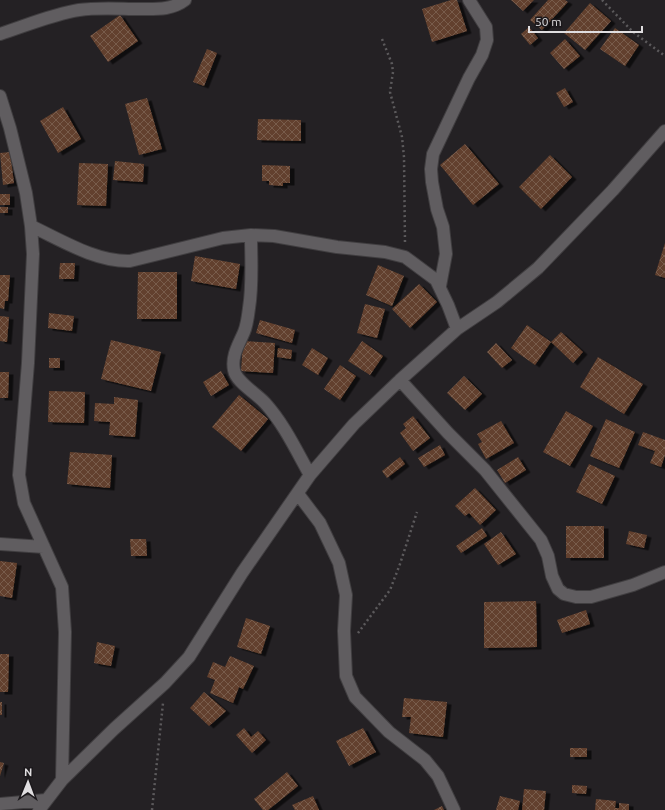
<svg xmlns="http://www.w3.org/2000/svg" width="665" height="810" viewBox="0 0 665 810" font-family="Ubuntu,sans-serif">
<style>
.building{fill:url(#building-cross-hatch);filter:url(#shadow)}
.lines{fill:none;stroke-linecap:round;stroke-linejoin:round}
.minor-casing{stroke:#403e40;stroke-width:14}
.path{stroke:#5c5a5c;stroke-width:2.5;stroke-dasharray:2 3;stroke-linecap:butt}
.minor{stroke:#605d60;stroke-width:12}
</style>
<defs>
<pattern id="building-cross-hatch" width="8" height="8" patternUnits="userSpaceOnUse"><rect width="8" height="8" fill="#62402d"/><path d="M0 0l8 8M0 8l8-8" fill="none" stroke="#785b4b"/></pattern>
<filter id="shadow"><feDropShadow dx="4.5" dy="2.5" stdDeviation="0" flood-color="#0009"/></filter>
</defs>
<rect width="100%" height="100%" fill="#242124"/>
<!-- building -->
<path class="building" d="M451 0H457L467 31 432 42 422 9Z
M511 0H534L523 11Z
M548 0H565L568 2 542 30 530 20Z
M590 3 611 21 585 50 564 33Z
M120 15 138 41 108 62 90 36Z
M529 27 538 38 530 45 521 34Z
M615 28 639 45 625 66 600 49Z
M565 39 580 56 564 69 550 53Z
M207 49 217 53 204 86 193 82Z
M565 88 573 102 564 107 556 93Z
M147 98 162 149 139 155 125 104Z
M63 107 81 139 58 153 40 121Z
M258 119 301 120V141L257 140Z
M465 144 499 184 473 205 440 165Z
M10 152 14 183 3 185 0 153Z
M550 155 572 177 541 209 519 187Z
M115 161 144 164 143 182 113 180Z
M79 163 108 164 106 206 77 205Z
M262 165 290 166V183H283V186L269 185V181H262Z
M0 194H10V205H0Z
M0 207H8V213H0Z
M665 243V278L655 275Z
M195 256 240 264 236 289 191 281Z
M60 263H75L74 279H59Z
M378 265 404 276 392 306 366 295Z
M138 272H177V319H137Z
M0 275H10L8 301H5L4 309 0 308Z
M419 284 437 302 410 328 392 309Z
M365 304 385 309 377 338 357 333Z
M49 313 74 316 72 331 48 328Z
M0 316 9 317 7 342 0 341Z
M260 320 295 330 292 343 256 333Z
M527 325 551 342 535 365 511 348Z
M561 332 583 352 573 363 551 342Z
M111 340 161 352 151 391 101 379Z
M243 341 275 343 273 373 241 371Z
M362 341 383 356 370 375 348 361Z
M496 343 512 360 502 368 487 352Z
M278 348 292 350 291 359 277 357Z
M312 348 328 358 318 375 302 365Z
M598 357 643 384 624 414 580 387Z
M49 358H60V368H49Z
M340 365 356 376 340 400 324 389Z
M221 371 229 385 211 396 203 382Z
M0 372H9L8 398H0Z
M464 376 482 394 465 410 447 393Z
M49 391 85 392 84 423 48 422Z
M239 395 268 419 241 451 212 427Z
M114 397 138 400 135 437 109 435 110 422 94 421 95 403 114 404Z
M566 411 593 426 570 466 543 452Z
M413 416 430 438 413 451 400 433 406 428 403 424Z
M606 419 635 432 619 468 590 456Z
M501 421 514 443 486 459 478 444 482 442 477 434Z
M643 432 665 440V455L661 467 650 463 655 451 638 445Z
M440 445 445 455 424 467 418 458Z
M70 452 112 455 110 488 67 484Z
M400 457 405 464 387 478 382 471Z
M518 457 526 470 505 483 497 470Z
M589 464 615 476 602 504 576 492Z
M475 488 496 510 480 525 469 513 465 516 455 506Z
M566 526H604V558H566Z
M482 528 487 536 461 553 456 546Z
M629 531 647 535 644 548 626 544Z
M501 532 516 554 498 565 484 544Z
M130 539H146L147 556H131Z
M0 561 17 563 12 598 0 596Z
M536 601 537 647 484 648V602Z
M586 610 590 624 562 633 557 620Z
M246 618 270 626 261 654 237 647Z
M97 642 115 646 111 666 94 663Z
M0 654H9L8 692H0Z
M230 656 254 666 243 689 239 687 233 703 210 693 215 680 207 677 213 662 225 667Z
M204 692 226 711 209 726 190 708Z
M404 698 447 702 443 737 409 733 411 717H402Z
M0 702H2V715H0Z
M244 728 251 737 258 731 266 740 252 753 236 735Z
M363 728 376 752 349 766 336 741Z
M570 748H587V757H570Z
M0 762 4 763 0 776Z
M287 772 298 786 268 810H263L254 799Z
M572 785 587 786 586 794 572 793Z
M524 789 546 791 544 810H522Z
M313 796 319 810H295L292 805Z
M500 796 520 801 518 810H496Z
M596 799 616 801 615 808H619V803L629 804V810H595Z
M442 806 444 810H434Z"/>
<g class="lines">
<defs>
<path id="minor" d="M0 34C25 26 53 14 79 10 99 7 121 9 141 9 157 9 172 10 185 0
M0 96 10 128 26 193 31 226 33 254 28 363 19 475 24 503 62 587 65 632 62 780
M31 226C61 240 96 262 130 261L223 238 251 235 274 236 337 247 385 252 405 257 436 280 448 305 457 329
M251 235C251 259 253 284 249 308 248 316 247 325 244 332 239 344 231 356 234 370 236 382 256 393 265 403 284 424 296 450 310 475
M440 286 446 254 443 227 437 209 432 182 431 169 433 154 469 78 482 55 487 40 486 27 469 0
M400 380 448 433 485 470 541 540 548 556 552 576 558 589 564 594 576 597H591L633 585 665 572
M298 494 320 523 339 563 346 595 344 631 346 676 355 697 389 732 425 760 438 776 454 810
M0 544 44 547
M0 804 46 800
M39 810 62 780 114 729 165 683 189 657 242 573 310 475 354 424 400 380 457 329 497 302 538 268 613 190 665 131"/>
</defs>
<!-- minor casing -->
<use href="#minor" class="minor-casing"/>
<!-- path -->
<path class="path" d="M602 0 633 32 665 56
M382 39 392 64 393 72 390 92 402 137 404 157 405 244
M358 633 390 590 400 564 417 512
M152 810 163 703"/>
<!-- minor -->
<use href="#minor" class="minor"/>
</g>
<!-- north arrow -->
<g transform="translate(28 782) rotate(1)" stroke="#1b181b" stroke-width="3" paint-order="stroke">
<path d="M0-3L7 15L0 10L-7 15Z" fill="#e0dee0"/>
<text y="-6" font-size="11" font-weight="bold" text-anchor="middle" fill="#e0dee0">N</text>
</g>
<!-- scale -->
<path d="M529 26v6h113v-6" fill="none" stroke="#e0dee0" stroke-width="2"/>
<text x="535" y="26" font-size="12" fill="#e0dee0" stroke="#1b181b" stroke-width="3" paint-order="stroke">50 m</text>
</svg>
